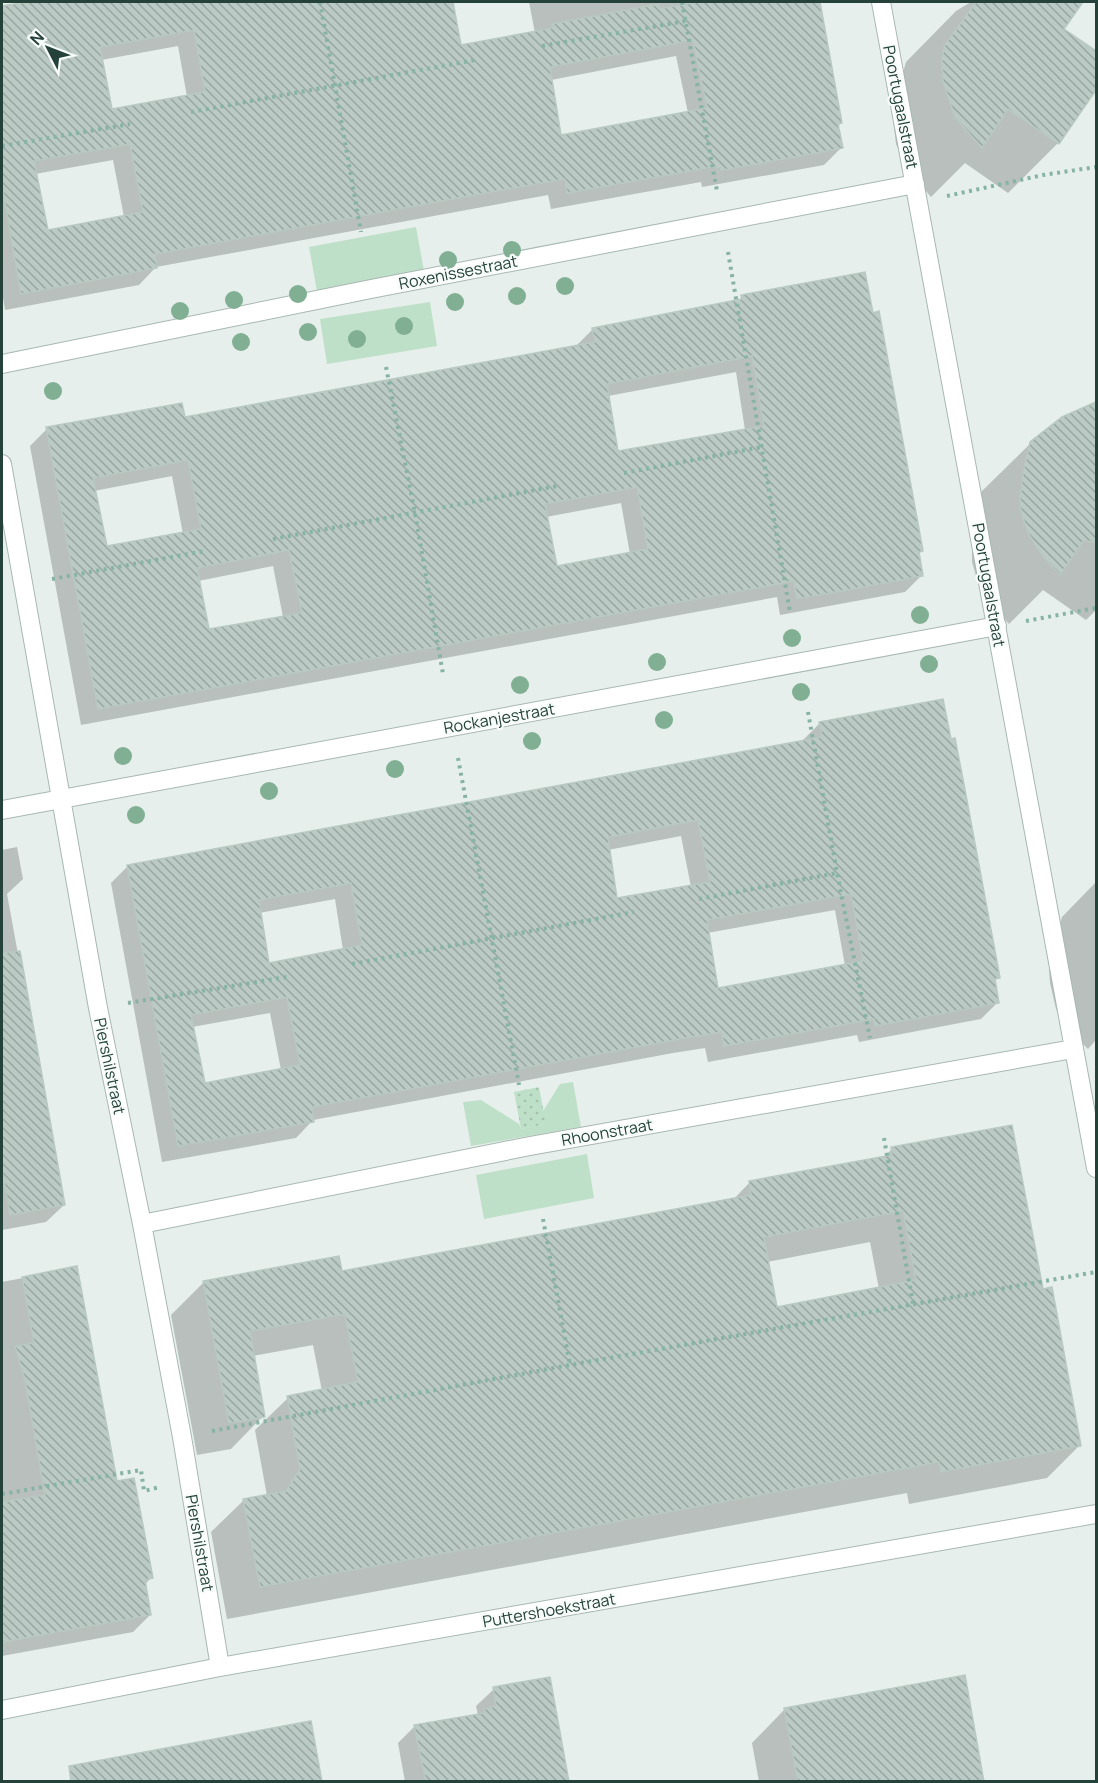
<svg xmlns="http://www.w3.org/2000/svg" width="1098" height="1783" viewBox="0 0 1098 1783" font-family="Manrope,sans-serif">
<style>
.grass{fill:#bfe0c8}
.park{fill:url(#park-dots)}
.shadow{fill:#0003;fill-rule:evenodd}
.building{fill:url(#building-back-hatch);stroke:#b8c9c2;stroke-width:1.5;fill-rule:evenodd}
.lines{fill:none;stroke-linecap:round;stroke-linejoin:round}
.minor-casing{stroke:#a8b8b2;stroke-width:20}
.path{stroke:#86b3a5;stroke-width:4;stroke-dasharray:3 4.5;stroke-linecap:butt}
.minor{stroke:#fff;stroke-width:18}
.tree{fill:#80af93}
.labels{text-anchor:middle;stroke-width:4.5;stroke-linejoin:round;paint-order:stroke}
.street-label{font-size:16px;fill:#24423a;stroke:#f7fbf9}
</style>
<defs>
<pattern id="park-dots" width="8" height="8" patternUnits="userSpaceOnUse" patternTransform="scale(1.5)"><rect width="8" height="8" fill="#bfe0c8"/><path d="M2 2h.1M6 6h.1" fill="none" stroke="#a4c1ad" stroke-width="1.8" stroke-linecap="round"/></pattern>
<pattern id="building-back-hatch" width="6" height="6" patternUnits="userSpaceOnUse" patternTransform="scale(1.5)"><rect width="6" height="6" fill="#bbcac4"/><path d="M-1 5l2 2M0 0l6 6M5-1l2 2" fill="none" stroke="#98a6a0"/></pattern>
</defs>
<rect width="100%" height="100%" fill="#e6efeb"/>
<!-- grass -->
<path class="grass" d="M416 227 424 271 317 291 309 247Z
M430 302 437 346 327 364 320 319Z
M573 1082 581 1127 471 1146 463 1102 481 1100 519 1124 521 1129 545 1124 543 1111 560 1084Z
M587 1154 594 1198 484 1219 476 1175Z"/>
<!-- park -->
<path class="park" d="M539 1087 546 1124 521 1129 514 1092Z"/>
<!-- shadow -->
<path class="shadow" d="M35 2H451L459 47 535 33 529 2H819L841 123 837 127 841 148 824 165 702 187 701 182 551 209 548 195 156 267 139 285 5 310 2 291V8ZM178 46 187 97 111 110 101 60ZM676 56 688 113 560 137 551 80ZM113 160 124 217 47 231 35 174Z
M971 2H1081L1062 29 1096 53V87L1058 143 1008 193 965 163 931 197 906 167 896 144 892 110 906 62 956 11Z
M742 297 922 551 918 554 922 575 905 592 780 615 777 597 81 725 30 446 47 429 184 419 576 346 593 329 737 302ZM736 372 745 430 617 453 608 396ZM172 476 183 534 105 548 94 491ZM621 503 630 554 556 567 546 517ZM273 566 283 617 208 631 198 581Z
M1096 406V610L1086 620 1043 590 1009 624 992 605 978 583 972 562V533L980 493 1031 443 1083 409Z
M820 723 998 977 994 982 998 1002 981 1019 859 1042 857 1035 708 1062 705 1048 673 1053 313 1120 296 1138 162 1162 111 883 127 867 804 742 803 740ZM681 836 691 887 616 900 608 850ZM335 899 343 950 268 964 259 913ZM835 910 845 966 717 990 707 933ZM270 1013 281 1070 203 1084 192 1027Z
M17 847 23 879 7 894 64 1205 46 1222 2 1230V850Z
M1096 882V1040L1088 1049 1067 1028 1056 1009 1050 983 1049 969 1051 955 1062 917Z
M892 1149 1041 1290 1079 1446 1047 1478 909 1504 907 1493 227 1619 211 1532 244 1500 267 1496 255 1430 288 1398 322 1391 313 1345 253 1356 263 1416 231 1449 197 1455 171 1315 204 1282 341 1272 732 1201 750 1182 883 1158ZM870 1242 879 1289 776 1308 767 1262Z
M75 1268 115 1483 151 1578 144 1585 150 1615 133 1632 2 1656V1282Z
M494 1689 568 1782H405L398 1743 415 1726 478 1715 476 1706Z
M785 1709 983 1782H759L752 1743Z"/>
<!-- building -->
<path class="building" d="M27 2H453L461 45 553 28 552 24 658 4 659 9 697 2H820L842 123 838 124 843 148 718 171 717 166 567 193 565 179 501 190 155 254 157 268 21 294 2 186V6ZM194 30 205 92 112 109 100 47ZM693 40 707 108 561 135 550 67ZM130 144 143 212 48 230 34 161Z
M976 2H1083L1064 29 1096 51V90L1059 144 1008 109 982 148 955 117 943 82 942 60 944 46Z
M865 272 873 313 879 311 923 551 919 552 923 576 797 599 794 581 98 709 46 427 182 403 185 417 595 342 592 328 742 299 741 295ZM752 356 764 426 618 451 607 384ZM188 460 201 529 107 546 93 478ZM637 487 648 549 557 566 545 504ZM289 550 302 613 209 629 197 568Z
M1096 402V543L1084 540 1060 575 1042 555 1028 533 1021 512 1020 500 1023 473 1030 442 1062 417Z
M943 699 951 739 955 738 965 790 1000 978 995 979 999 1003 875 1026 874 1019 724 1046 722 1032 691 1037 312 1107 314 1122 178 1146 127 865 822 737 819 722ZM698 820 710 882 617 898 608 837ZM351 883 362 945 269 963 259 900ZM851 894 863 961 718 988 707 920ZM287 997 300 1065 205 1083 191 1015Z
M20 951 65 1205 10 1215 2 1170V953Z
M1012 1125 1043 1289 1052 1287 1081 1446 941 1472 939 1462 260 1587 243 1499 286 1491 300 1469 287 1396 358 1382 345 1314 250 1331 265 1417 229 1423 203 1281 339 1256 342 1271 751 1195 749 1181 892 1155 891 1147ZM903 1211 916 1280 777 1307 764 1237Z
M77 1266 117 1481 134 1478 153 1578 145 1580 151 1615 2 1642V1502L45 1495 25 1380 15 1346 34 1343 22 1277Z
M965 1675 984 1782H798L784 1708Z
M550 1677 569 1782H426L414 1725 485 1713 484 1709 496 1706 493 1687Z
M311 1721 322 1782H71L69 1766Z"/>
<g class="lines">
<defs>
<path id="minor" d="M881 2 1096 1168
M2 364 371 289 915 184
M2 464 98 1008 142 1224 182 1437 220 1667
M2 810 997 626
M142 1224 530 1146 1073 1049
M2 1710 220 1667 1096 1514"/>
</defs>
<!-- minor casing -->
<use href="#minor" class="minor-casing"/>
<!-- path -->
<path class="path" d="M320 2 361 232
M682 2 717 191
M542 46 686 21
M191 112 475 60
M2 146 130 124
M947 196 1043 175 1096 167
M728 252 790 612
M386 367 415 513 443 674
M624 473 762 447
M273 539 557 486
M52 579 205 551
M1026 621 1096 608
M808 712 837 873 870 1038
M458 758 519 1085
M699 899 837 873
M352 964 634 912
M128 1003 287 977
M884 1138 913 1304
M543 1219 570 1365
M212 1431 570 1365 1096 1272
M2 1494 141 1470 144 1491 160 1487"/>
<!-- minor -->
<use href="#minor" class="minor"/>
</g>
<!-- trees -->
<g class="tree">
<circle cx="512" cy="250" r="9"/>
<circle cx="448" cy="260" r="9"/>
<circle cx="565" cy="286" r="9"/>
<circle cx="298" cy="294" r="9"/>
<circle cx="517" cy="296" r="9"/>
<circle cx="234" cy="300" r="9"/>
<circle cx="455" cy="302" r="9"/>
<circle cx="180" cy="311" r="9"/>
<circle cx="404" cy="326" r="9"/>
<circle cx="308" cy="332" r="9"/>
<circle cx="357" cy="339" r="9"/>
<circle cx="241" cy="342" r="9"/>
<circle cx="53" cy="391" r="9"/>
<circle cx="920" cy="615" r="9"/>
<circle cx="792" cy="638" r="9"/>
<circle cx="657" cy="662" r="9"/>
<circle cx="929" cy="664" r="9"/>
<circle cx="520" cy="685" r="9"/>
<circle cx="801" cy="692" r="9"/>
<circle cx="664" cy="720" r="9"/>
<circle cx="532" cy="741" r="9"/>
<circle cx="123" cy="756" r="9"/>
<circle cx="395" cy="769" r="9"/>
<circle cx="269" cy="791" r="9"/>
<circle cx="136" cy="815" r="9"/>
</g>
<g class="labels">
<!-- street labels -->
<g class="street-label">
<text transform="translate(901 107) rotate(79)" y="6">Poortugaalstraat</text>
<text transform="translate(458 272) rotate(-11)" y="6">Roxenissestraat</text>
<text transform="translate(989 585) rotate(80)" y="6">Poortugaalstraat</text>
<text transform="translate(499 718) rotate(-10)" y="6">Rockanjestraat</text>
<text transform="translate(110 1066) rotate(78)" y="6">Piershilstraat</text>
<text transform="translate(607 1132) rotate(-10)" y="6">Rhoonstraat</text>
<text transform="translate(200 1543) rotate(80)" y="6">Piershilstraat</text>
<text transform="translate(549 1610) rotate(-10)" y="6">Puttershoekstraat</text>
</g>
</g>
<!-- border -->
<rect width="1098" height="1783" fill="none" stroke="#24423a" stroke-width="6"/>
<!-- north arrow -->
<g transform="translate(48 48) rotate(312)" stroke="#f7fbf9" stroke-width="4.5" paint-order="stroke">
<path d="M0-4.5L10 22L0 15L-10 22Z" fill="#24423a"/>
<text y="-9" font-size="16" font-weight="bold" text-anchor="middle" fill="#24423a">N</text>
</g>
</svg>
